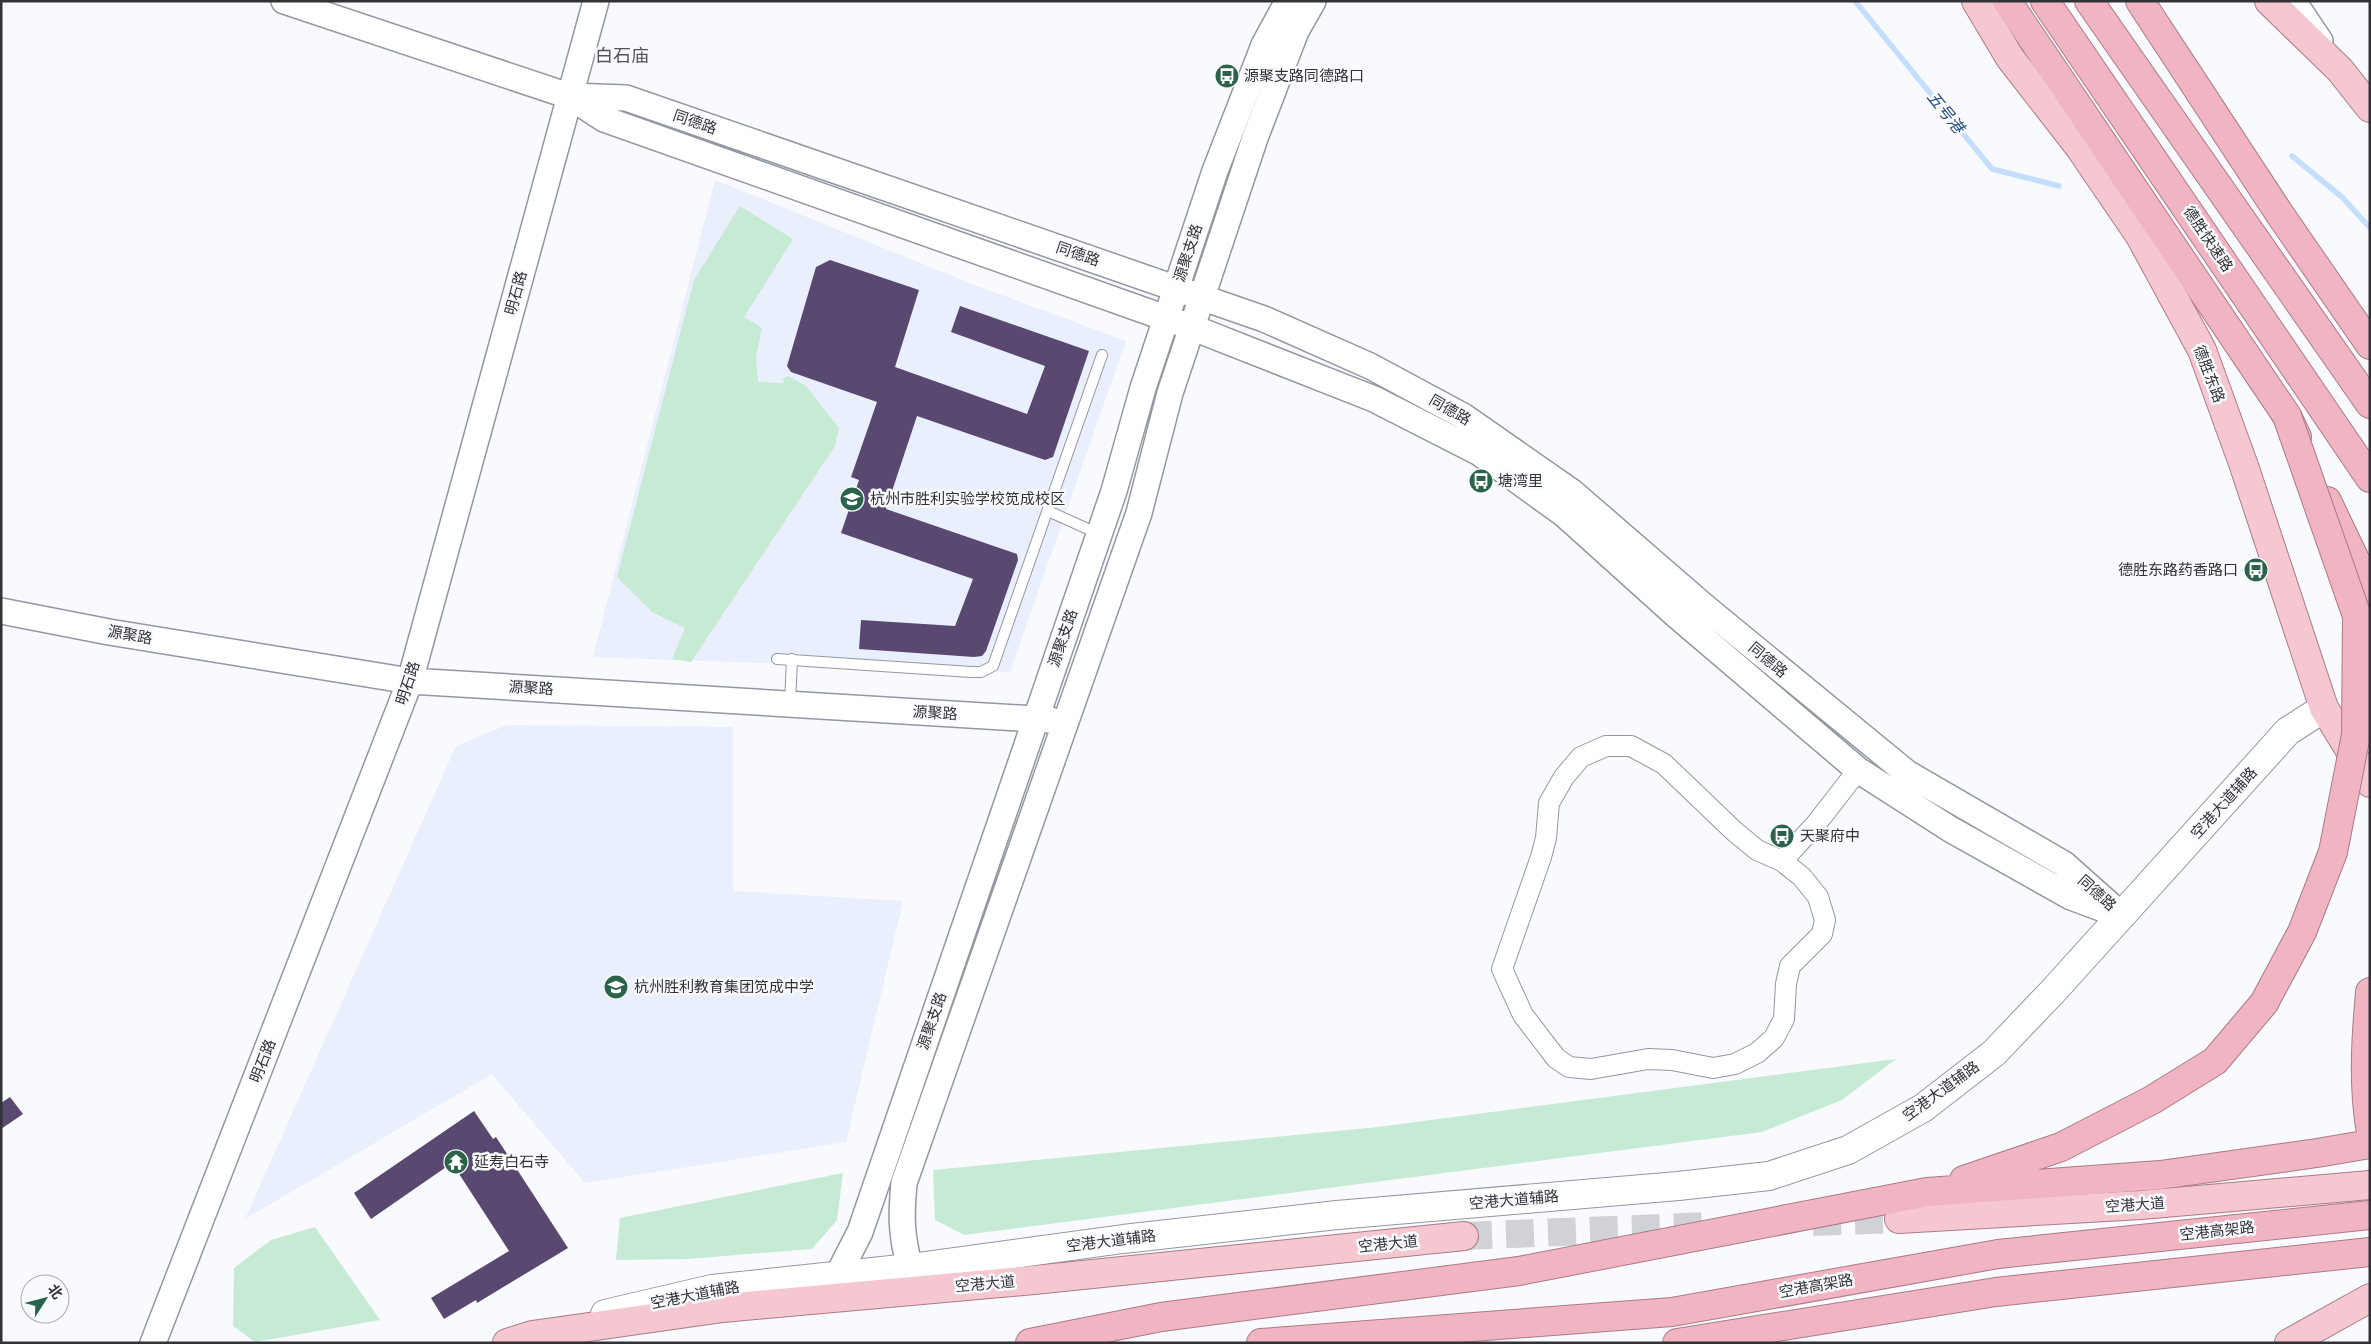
<svg xmlns="http://www.w3.org/2000/svg" width="2371" height="1344" viewBox="0 0 2371 1344" font-family="Overpass,'Noto Sans SC',sans-serif">
<style>
.built{fill:#e9effd}
.green{fill:#c6ead4}
.lines{fill:none;stroke-linecap:round;stroke-linejoin:round}
.stream{stroke:#c5defe;stroke-width:5.5}
.building{fill:#594970}
.primary-tunnel{stroke:#d0d2d6;stroke-width:28;stroke-dasharray:28 14;stroke-linecap:butt}
.service-casing{stroke:#9397a1;stroke-width:12}
.minor-casing{stroke:#9397a1;stroke-width:22}
.tertiary-casing{stroke:#9397a1;stroke-width:28}
.secondary-casing{stroke:#9397a1;stroke-width:30}
.primary-casing{stroke:#ab7b87;stroke-width:30}
.trunk-casing{stroke:#ab7b87;stroke-width:30}
.service{stroke:#fff;stroke-width:10}
.minor{stroke:#fff;stroke-width:20}
.tertiary{stroke:#fff;stroke-width:25}
.secondary{stroke:#fff;stroke-width:28}
.primary{stroke:#f4c7d1;stroke-width:28}
.trunk{stroke:#f0b4c2;stroke-width:28}
.trunk-bridge-casing{stroke:#ab7b87;stroke-width:30;stroke-linecap:butt}
.trunk-bridge{stroke:#f0b4c2;stroke-width:28}
.labels{text-anchor:middle;stroke-width:5;stroke-linejoin:round;paint-order:stroke}
.poi-label{font-size:15px;fill:#313337;stroke:#f8fafe;text-anchor:start}
.street-label{font-size:15px;fill:#313337;stroke:#f8fafe}
.water-label{font-size:16px;font-style:italic;fill:#264d7f;stroke:#f8fafe}
.quarter-label{font-size:18px;fill:#52555e;stroke:#f8fafe}
</style>
<rect width="100%" height="100%" fill="#f8fafe"/>
<!-- built -->
<path class="built" d="M715 180 980 287 1126 341 1010 672 593 657Z
M507 725 733 727V891L903 901 846 1142 585 1183 492 1074 245 1219 456 746Z"/>
<!-- green -->
<path class="green" d="M740 206 793 239 744 317 762 328 756 356 758 382 784 383 783 378 788 376 806 386 839 428 835 446 691 662 672 659 685 628 652 612 617 577 694 280Z
M1896 1059 1842 1100 1762 1132 964 1235 935 1220 933 1170 1378 1127Z
M843 1173 837 1220 812 1249 688 1259 616 1260 620 1218Z
M315 1227 380 1320 255 1342 233 1326 234 1268 271 1240Z"/>
<g class="lines">
<!-- stream -->
<path class="stream" d="M1855 1 1992 169 2059 186
M2292 156 2342 197 2370 228"/>
</g>
<!-- building -->
<path class="building" d="M830 260 919 290 895 367 1027 414 1045 366 951 332 960 306 1089 351 1053 457 1045 460 917 416 886 509 1017 554 1018 560 986 651 982 656 974 657 859 649 861 620 955 626 973 579 841 533 859 480 851 477 877 402 791 372 787 366 816 267Z
M10 1097 23 1114 1 1129V1103Z
M474 1111 493 1139 496 1137 568 1248 477 1303 476 1300 444 1319 431 1298 509 1251 452 1163 371 1219 354 1193Z"/>
<g class="lines">
<!-- primary-tunnel -->
<path class="primary-tunnel" d="M1813 1222 1899 1219
M1464 1236 1708 1226"/>
<defs>
<path id="service" d="M1048 511 1099 534
M777 659 971 672H981L993 666 1102 355
M790 703 792 659"/>
<path id="minor" d="M1606 746H1631L1664 764 1734 831 1757 850 1782 861 1802 877 1818 897 1825 920 1822 934 1790 966 1786 984 1784 1019 1774 1038 1757 1053 1735 1064 1713 1068 1672 1060 1648 1059 1591 1069 1569 1067 1556 1058 1523 1015 1502 969 1541 857 1546 838 1549 803 1564 777 1581 757Z
M1782 861 1816 824 1858 770"/>
<path id="tertiary" d="M284 1 569 96 604 119 1191 327 1374 399 1478 452 1565 515 1676 615 1858 770 1950 829 2071 897 2122 916
M2293 1 2320 41
M569 96 626 98 1264 319 1370 366 1463 416 1572 492 1706 608 1907 773 2064 864 2110 905
M1 611 109 632 410 681 1051 720
M910 1268C901 1235 901 1216 904 1183L1139 513 1170 393 1255 138 1296 31 1313 1
M838 1275 860 1232 1114 491 1143 388 1215 171 1264 45 1288 1
M153 1343 410 681 596 1"/>
<path id="secondary" d="M605 1314 712 1289 910 1268 1123 1239 1337 1215 1678 1186 1769 1176 1848 1150 1923 1108 1994 1053 2056 988 2288 731 2324 708"/>
<path id="primary" d="M1976 1 2010 58 2080 148 2140 236 2202 350 2244 466 2324 708 2370 783
M2269 1 2340 70 2370 108
M1899 1219 2141 1205 2370 1185
M507 1343 532 1335 723 1308 1034 1280 1464 1236
M2289 1343 2370 1298"/>
<path id="trunk" d="M2007 1 2287 416 2297 437
M2045 1 2370 478
M2089 1 2370 404
M2140 1 2279 213 2370 345
M2327 501 2359 568 2370 601
M2370 992C2366 1037 2363 1082 2370 1127
M1964 1180 2061 1147 2152 1100 2215 1061 2264 1003
M1030 1343 1161 1317 1519 1271 1927 1192 2160 1175 2317 1153 2370 1144
M1261 1343 1672 1312 1998 1254 2370 1215
M1677 1343 1996 1292 2370 1252"/>
</defs>
<!-- service casing -->
<use href="#service" class="service-casing"/>
<!-- minor casing -->
<use href="#minor" class="minor-casing"/>
<!-- tertiary casing -->
<use href="#tertiary" class="tertiary-casing"/>
<!-- secondary casing -->
<use href="#secondary" class="secondary-casing"/>
<!-- primary casing -->
<use href="#primary" class="primary-casing"/>
<!-- trunk casing -->
<use href="#trunk" class="trunk-casing"/>
<!-- service -->
<use href="#service" class="service"/>
<!-- minor -->
<use href="#minor" class="minor"/>
<!-- tertiary -->
<use href="#tertiary" class="tertiary"/>
<!-- secondary -->
<use href="#secondary" class="secondary"/>
<!-- primary -->
<use href="#primary" class="primary"/>
<!-- trunk -->
<use href="#trunk" class="trunk"/>
<defs>
<path id="trunk-bridge" d="M2264 1003 2302 932 2333 852 2356 735 2357 616 2287 416"/>
</defs>
<!-- trunk-bridge casing -->
<use href="#trunk-bridge" class="trunk-bridge-casing"/>
<!-- trunk-bridge -->
<use href="#trunk-bridge" class="trunk-bridge"/>
</g>
<!-- icons -->
<defs>
<symbol id="bus-disc" viewBox="-11 -11 22 22"><circle r="9.5" fill="#2b634a" stroke="#f8fafe"/><path d="M-5-6H5V4H4V6H2V4H-2V6H-4V4H-5ZM-3.5-4V0h7V-4ZM-3.5 1.2v1.5H-2V1.2ZM2 1.2v1.5H3.5V1.2Z" fill="#fff"/></symbol>
<symbol id="school-disc" viewBox="-11 -11 22 22"><circle r="9.5" fill="#2b634a" stroke="#f8fafe"/><path d="M0-5L7-2L0 1L-7-2ZM-4 1L0 2.5L4 1V4Q0 6-4 4Z" fill="#fff"/></symbol>
<symbol id="temple-disc" viewBox="-11 -11 22 22"><circle r="9.5" fill="#2b634a" stroke="#f8fafe"/><path d="M0-6L5-2H3V0L6.5 2.5H4V6H1.5V3h-3V6H-4V2.5H-6.5L-3 0V-2H-5Z" fill="#fff"/></symbol>
</defs>
<g fill-rule="evenodd">
<use href="#bus-disc" x="1213" y="62" width="28" height="28"/>
<use href="#bus-disc" x="1467" y="467" width="28" height="28"/>
<use href="#school-disc" x="838" y="485" width="28" height="28"/>
<use href="#bus-disc" x="2242" y="556" width="28" height="28"/>
<use href="#bus-disc" x="1768" y="822" width="28" height="28"/>
<use href="#school-disc" x="602" y="973" width="28" height="28"/>
<use href="#temple-disc" x="442" y="1148" width="28" height="28"/>
</g>
<g class="labels">
<!-- poi labels -->
<g class="poi-label">
<text x="1244" y="81">源聚支路同德路口</text>
<text x="1498" y="486">塘湾里</text>
<text x="870" y="504">杭州市胜利实验学校笕成校区</text>
<text x="2238" y="575" text-anchor="end">德胜东路药香路口</text>
<text x="1800" y="841">天聚府中</text>
<text x="634" y="992">杭州胜利教育集团笕成中学</text>
<text x="474" y="1167">延寿白石寺</text>
</g>
<!-- street labels -->
<g class="street-label">
<text transform="translate(695 122) rotate(19)" y="5">同德路</text>
<text transform="translate(2208 239) rotate(56)" y="5">德胜快速路</text>
<text transform="translate(1188 253) rotate(-72)" y="5">源聚支路</text>
<text transform="translate(1078 254) rotate(19)" y="5">同德路</text>
<text transform="translate(516 293) rotate(-75)" y="5">明石路</text>
<text transform="translate(2209 374) rotate(69)" y="5">德胜东路</text>
<text transform="translate(1450 410) rotate(30)" y="5">同德路</text>
<text transform="translate(130 635) rotate(10)" y="5">源聚路</text>
<text transform="translate(1063 638) rotate(-71)" y="5">源聚支路</text>
<text transform="translate(1768 660) rotate(40)" y="5">同德路</text>
<text transform="translate(408 683) rotate(-72)" y="5">明石路</text>
<text transform="translate(531 688) rotate(3)" y="5">源聚路</text>
<text transform="translate(935 713) rotate(3)" y="5">源聚路</text>
<text transform="translate(2224 803) rotate(-48)" y="5">空港大道辅路</text>
<text transform="translate(2097 893) rotate(42)" y="5">同德路</text>
<text transform="translate(932 1021) rotate(-71)" y="5">源聚支路</text>
<text transform="translate(263 1061) rotate(-69)" y="5">明石路</text>
<text transform="translate(1941 1091) rotate(-36)" y="5">空港大道辅路</text>
<text transform="translate(1514 1200) rotate(-5)" y="5">空港大道辅路</text>
<text transform="translate(2135 1205) rotate(-4)" y="5">空港大道</text>
<text transform="translate(2217 1231) rotate(-6)" y="5">空港高架路</text>
<text transform="translate(1111 1241) rotate(-7)" y="5">空港大道辅路</text>
<text transform="translate(1388 1244) rotate(-6)" y="5">空港大道</text>
<text transform="translate(985 1284) rotate(-5)" y="5">空港大道</text>
<text transform="translate(1816 1286) rotate(-10)" y="5">空港高架路</text>
<text transform="translate(695 1295) rotate(-11)" y="5">空港大道辅路</text>
</g>
<!-- water labels -->
<g class="water-label">
<text transform="translate(1946 112) rotate(51)" y="6">五号港</text>
</g>
<!-- quarter labels -->
<g class="quarter-label">
<text x="622" y="62">白石庙</text>
</g>
</g>
<!-- border -->
<rect width="2371" height="1344" fill="none" stroke="#313337" stroke-width="5"/>
<!-- north arrow -->
<g transform="translate(45 1299) rotate(54)"><circle r="24" fill="#f8fafe" stroke="#a8aaae"/>
<path d="M0-4L9 19L0 12L-9 19Z" fill="#2b634a"/>
<text y="-8" font-size="14" font-weight="bold" text-anchor="middle" fill="#313337">北</text>
</g>
</svg>
